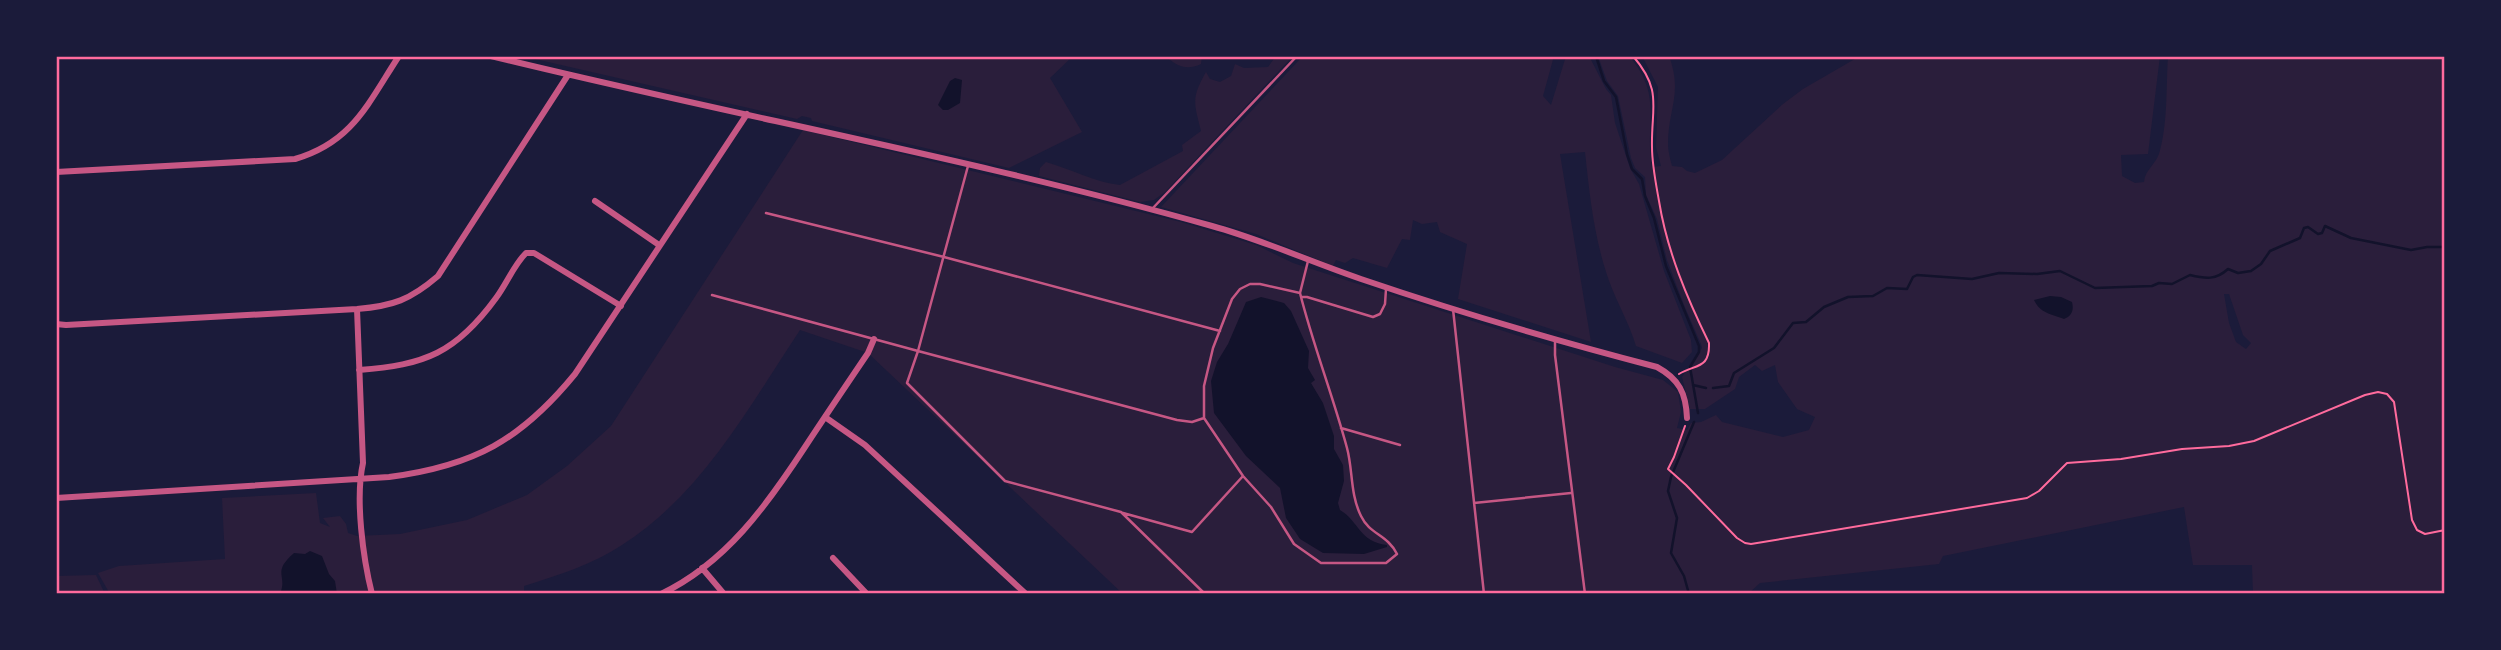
<svg xmlns="http://www.w3.org/2000/svg" width="2501" height="650" viewBox="0 0 2501 650" font-family="Roboto,sans-serif">
<style>
.green{fill:#2a1e3b;fill-rule:evenodd}
.water{fill:#12122b}
.lines{fill:none;stroke-linecap:round;stroke-linejoin:round}
.stream{stroke:#12122b;stroke-width:2.5}
.path{stroke:#ff6b9d;stroke-width:2}
.service{stroke:#c65784;stroke-width:2.5}
.minor{stroke:#c65784;stroke-width:6}
.neatline{fill:none;stroke:#ff6b9d;stroke-width:2.5}
</style>
<rect width="100%" height="100%" fill="#1b1b3a"/>
<!-- green -->
<path class="green" d="M522 56H1073L1050 78 1082 132 1009 168 812 121 811 118 802 116 797 119Z
M1165 56H1202L1201 64C1186 71 1177 66 1165 56Z
M1276 56H1293L1165 192 1154 200 1140 202 1039 176 1040 168 1046 162C1071 169 1094 182 1120 185L1183 151 1182 145 1201 131C1194 103 1191 98 1206 72L1210 79 1220 82 1231 76 1235 64 1244 68 1268 67Z
M1303 56H1554L1543 96 1551 105 1566 56H1589L1606 89 1611 95 1615 123 1630 168 1639 184 1664 271 1691 340 1692 352 1682 363 1636 346C1630 326 1621 310 1613 291 1595 247 1590 199 1585 152L1560 154 1591 342 1458 299 1467 244 1440 232 1437 222 1422 224 1413 220 1410 240 1402 239 1387 268 1353 258 1345 263 1336 260 1333 266 1256 234 1161 207Z
M1598 56H1629C1664 97 1644 122 1652 167L1661 166 1656 147 1658 87 1642 56H1669C1683 93 1668 109 1668 144 1668 151 1670 159 1672 166L1682 167 1687 171 1695 173 1722 160 1783 104 1803 89 1860 56H2160L2148 154 2121 155 2122 176 2135 183 2144 182C2145 170 2155 165 2159 154 2168 124 2166 87 2168 56H2445V593L2253 594 2252 565H2193L2184 507 1943 556 1939 564 1760 583 1748 594H1123L868 353 800 330C748 408 703 493 622 545 592 565 558 575 524 586V594H110L98 573 119 566 225 559 222 498 316 493 320 523 330 527 323 518 340 516 346 524 348 533 357 536 400 534 467 520 527 495 567 466 611 426 803 130 1181 222 1256 245 1293 263 1615 367 1663 380 1678 392 1681 412 1677 428 1687 430 1691 423 1701 422 1716 415 1722 422 1783 437 1809 430 1815 417 1797 409 1778 382 1775 365 1762 371 1755 365 1739 377 1735 389 1705 409H1690L1682 377 1702 348 1701 344 1684 305 1667 260 1657 219 1646 195 1645 177 1635 168 1631 158 1618 96 1607 81ZM2224 294H2229L2243 335 2251 343 2246 349 2236 342 2229 323Z
M96 575 105 594H56V576Z"/>
<!-- water -->
<path class="water" d="M955 78 962 80 960 103 948 110H943L938 105 950 81Z
M2050 296 2061 297 2072 302C2074 310 2072 316 2064 319 2051 314 2040 313 2034 300Z
M1261 297 1284 303 1291 311 1309 351 1308 368 1315 380 1311 383 1323 403 1334 436V449L1343 465 1344 481 1338 503 1340 510C1359 521 1359 542 1387 545V547L1364 554 1323 553 1300 539 1286 518 1280 488 1246 456 1214 413 1211 381 1217 362 1228 344 1246 302Z
M310 551 322 556 329 574 335 581 337 594H280C288 575 271 573 294 553L305 554Z"/>
<g class="lines">
<!-- stream -->
<path class="stream" d="M1596 56 1604 81 1616 97 1627 154 1632 169 1642 179 1645 196 1654 218 1666 266 1699 346V352L1690 367 1698 413
M1693 385 1706 388
M1713 388 1729 386 1734 373 1774 348 1793 323 1806 322 1824 307 1848 297 1873 296 1887 288 1907 289 1913 277 1917 275 1972 279 1999 273 2037 274 2060 271 2095 288 2152 286 2159 283 2172 284 2190 275C2206 279 2216 280 2228 269L2238 273 2251 271 2261 264 2270 251 2300 238 2304 228 2308 227 2318 234 2322 233 2325 226 2351 238 2411 250 2427 247H2445
M1689 594 1684 576 1671 553 1677 518 1668 491 1671 477 1694 422"/>
<!-- path -->
<path class="path" d="M1633 56C1663 91 1651 107 1652 147 1652 165 1656 184 1659 201 1667 251 1687 298 1709 343 1710 369 1696 364 1679 374
M1685 426 1674 457 1668 469 1686 485 1737 538 1745 543 1751 544 2027 498 2039 491 2067 463 2121 459 2182 449 2229 446 2254 441 2365 395 2378 392 2387 394 2394 402 2412 520 2417 530 2425 534 2445 530"/>
<!-- service -->
<path class="service" d="M968 166 918 351 1177 420 1192 422 1204 418
M1152 209 1297 56
M766 213 944 257 1220 331
M1300 293C1313 345 1333 396 1347 448 1353 470 1350 494 1361 516 1370 535 1387 534 1397 554L1386 563H1321L1294 544 1271 507 1243 476 1204 418V386L1213 348 1232 299 1240 289 1250 284H1260L1300 293 1308 261
M712 295 918 351 907 383 1005 481 1121 512 1205 594
M1301 297H1307L1373 317 1380 314 1385 304 1386 289
M1453 309 1484 594
M1555 341V355L1585 594
M1341 428 1400 445
M1474 503 1571 493
M1123 513 1192 532 1243 476"/>
<!-- minor -->
<path class="minor" d="M491 56C731 115 974 159 1212 226 1263 240 1311 262 1361 279 1458 312 1557 341 1657 367 1679 379 1686 393 1687 418
M56 172 295 159C353 142 368 103 399 56
M595 201 659 245
M357 309 363 463C355 499 363 558 372 594
M56 324 66 325 357 309C393 306 410 300 438 276L568 75
M359 370C425 365 456 353 496 298 507 283 514 265 526 253H534L621 306
M825 417 865 445 1026 594
M56 498 389 477C474 466 521 440 575 374L747 114
M833 558 867 594
M702 568 724 594
M661 594C726 563 767 505 805 447 826 415 847 384 868 353L874 339"/>
</g>
<!-- border -->
<rect width="2501" height="650" fill="none" stroke="#1b1b3a" stroke-width="116"/>
<rect x="58" y="58" width="2385" height="534" class="neatline"/>
</svg>
